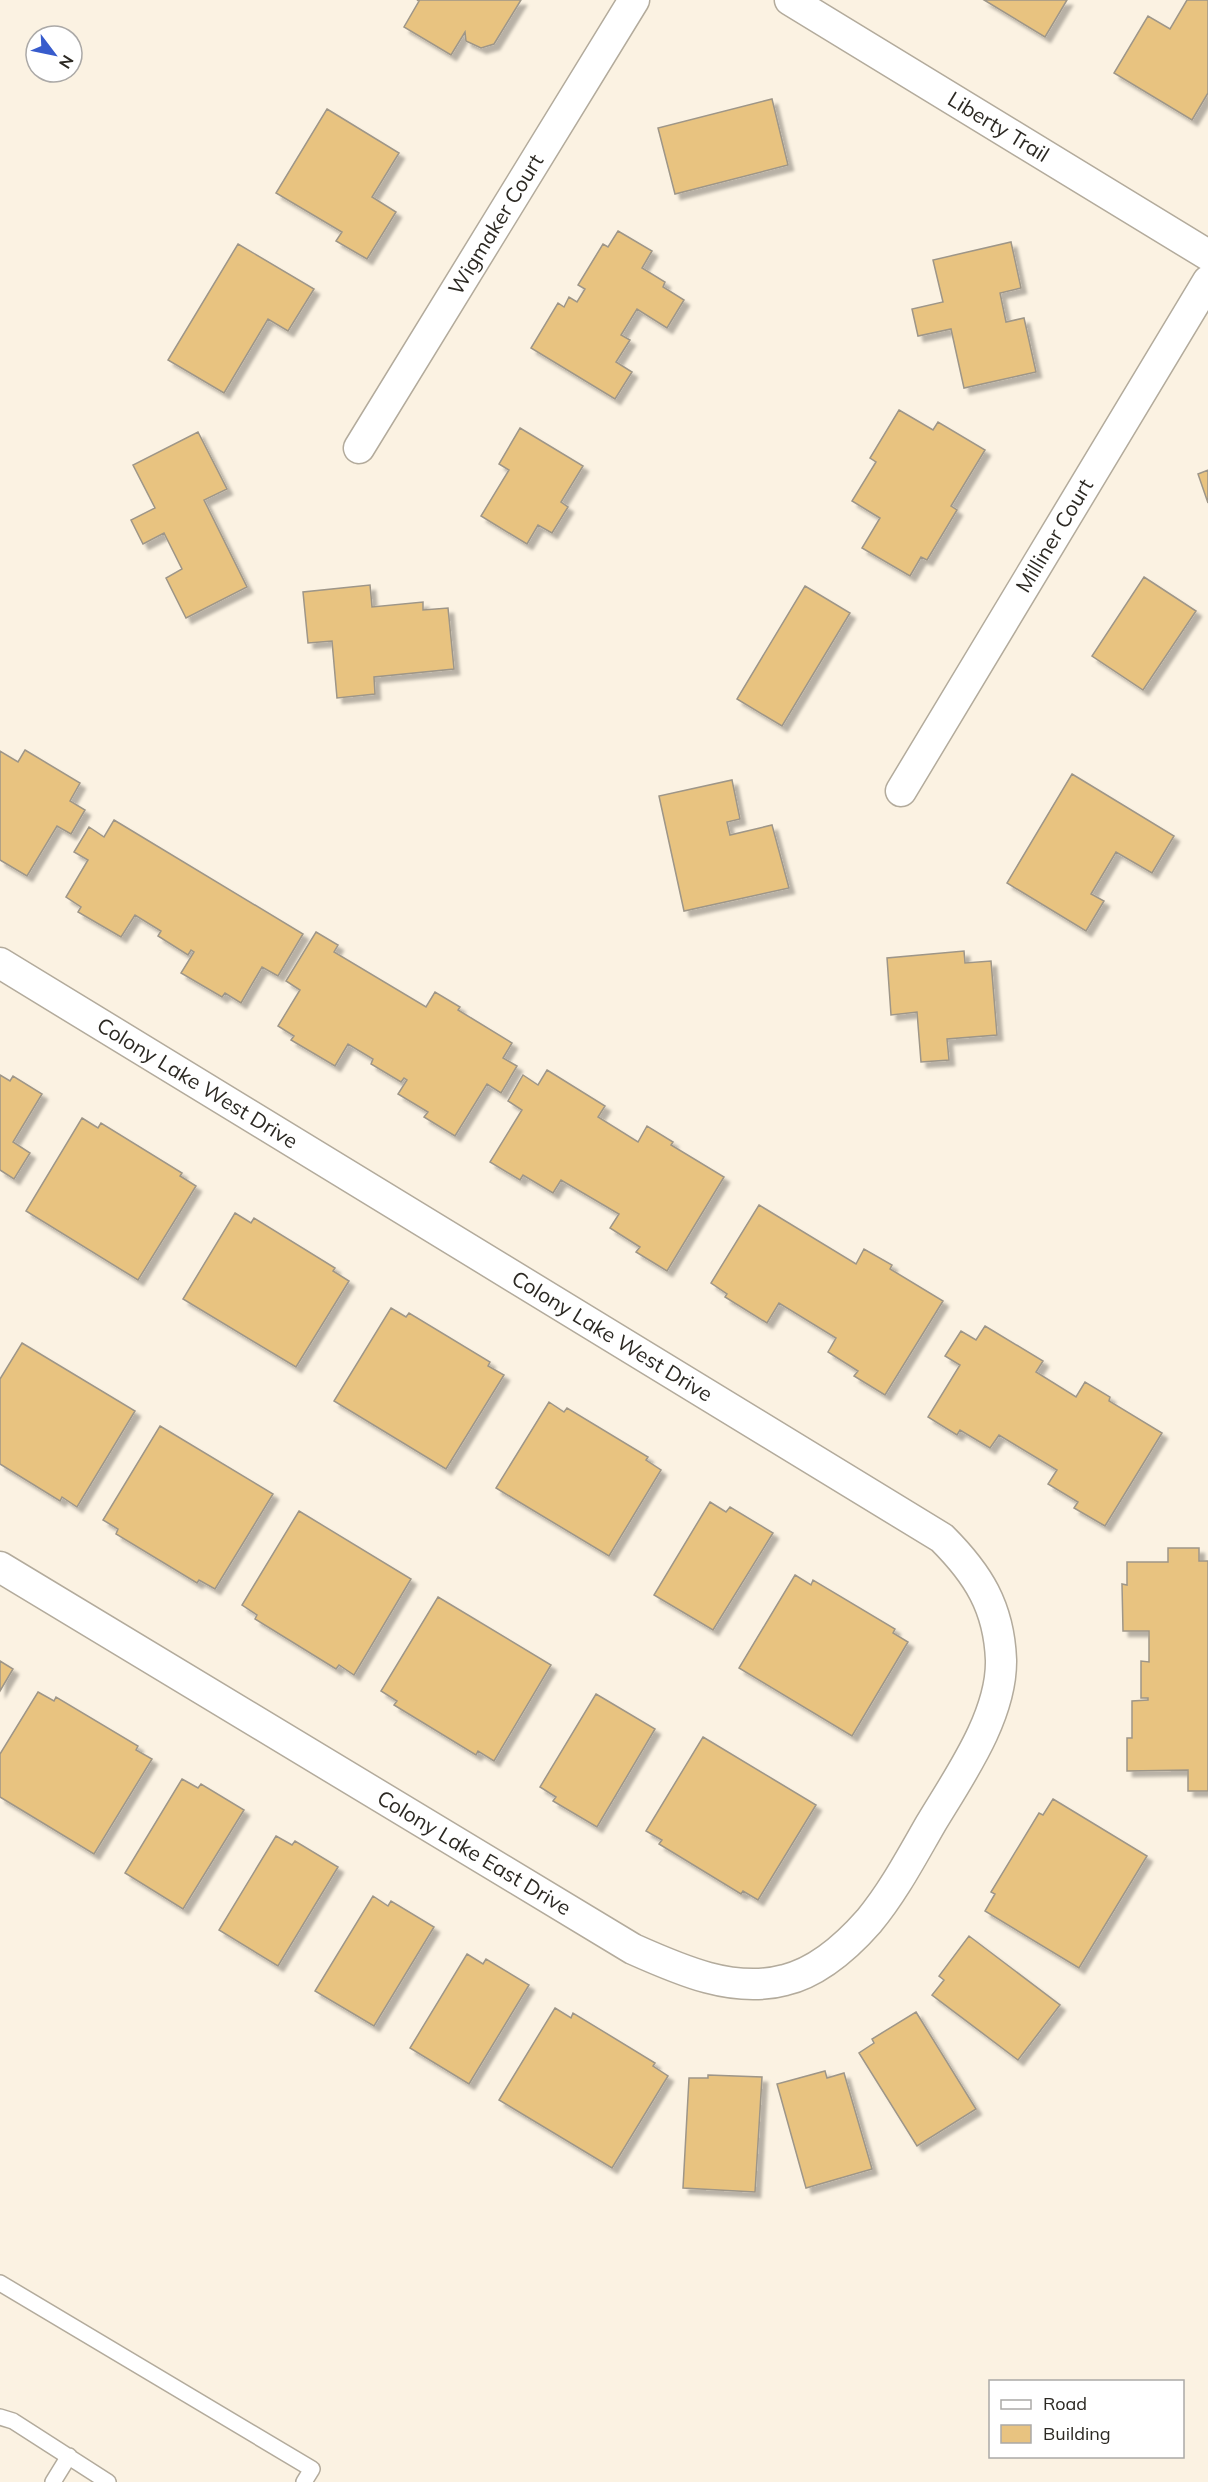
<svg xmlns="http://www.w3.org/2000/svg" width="1208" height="2482" viewBox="0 0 1208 2482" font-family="Mulish,sans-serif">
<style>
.building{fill:#e8c380;stroke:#9e9688;stroke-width:1.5;filter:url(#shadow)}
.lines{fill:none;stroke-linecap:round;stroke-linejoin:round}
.service-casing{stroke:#b3ab9c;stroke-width:18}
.minor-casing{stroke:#b3ab9c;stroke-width:33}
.service{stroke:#fff;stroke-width:15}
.minor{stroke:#fff;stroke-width:30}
.labels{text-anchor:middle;stroke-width:4.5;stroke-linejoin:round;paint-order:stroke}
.street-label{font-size:21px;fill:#2c2923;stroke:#fff}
</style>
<defs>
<filter id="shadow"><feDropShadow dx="5.5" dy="5.5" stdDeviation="1.5" flood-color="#0004"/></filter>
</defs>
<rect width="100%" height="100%" fill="#fbf2e2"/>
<!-- building -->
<path class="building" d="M417 0H521L494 44 481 48 466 41 465 32 451 55 404 27 419 1Z
M984 0H1067L1045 37Z
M1187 0H1208V93L1192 120 1114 73 1148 16 1170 29Z
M772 99 788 165 675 194 658 128Z
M327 109 399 153 372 197 396 212 367 259 336 241 342 232 276 193Z
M618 231 652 251 642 268 665 282 663 287 684 300 667 328 637 309 621 335 630 340 616 362 632 372 615 399 531 348 558 303 564 307 569 297 577 302 585 289 578 285 603 244 608 247Z
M1011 242 1021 288 1000 293 1006 322 1024 318 1036 372 964 388 951 329 918 336 912 309 943 302 933 260Z
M238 244 314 289 288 331 268 319 224 393 168 360Z
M899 410 933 430 938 422 985 450 951 506 957 510 927 560 921 557 910 576 862 548 880 518 852 501 876 462 870 458Z
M520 428 583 466 561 502 568 507 552 533 538 525 527 544 481 516 509 470 499 464Z
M198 432 227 489 204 500 247 587 186 618 166 578 182 569 164 533 143 544 131 520 155 508 133 465Z
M1208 470V503L1198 474Z
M1144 577 1196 611 1143 690 1092 656Z
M370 585 372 607 423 602V610L448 608 454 669 374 677 375 694 337 698 332 641 308 643 303 592Z
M805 586 850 613 782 726 737 699Z
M25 750 80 783 70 801 85 810 71 834 57 826 27 876 0 860V751L18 762Z
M1072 774 1174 836 1152 873 1116 852 1091 894 1104 901 1086 931 1007 883Z
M732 780 740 819 727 822 730 835 772 825 789 888 684 911 659 796Z
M114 820 303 934 278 976 262 967 241 1003 225 993 222 997 181 973 194 952 191 950 188 955 158 936 161 931 135 915 121 937 78 912 81 907 66 897 88 860 74 852 89 827 104 837Z
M316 932 338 945 334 952 426 1007 435 992 460 1007 458 1010 512 1043 503 1058 517 1066 501 1093 487 1084 455 1136 424 1117 428 1112 398 1094 407 1080 404 1078 401 1082 371 1064 373 1059 348 1044 335 1066 291 1040 294 1036 278 1026 300 990 286 981Z
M964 951 965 963 991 961 997 1035 947 1039 949 1060 921 1062 917 1012 891 1015 887 958Z
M547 1070 605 1106 598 1117 638 1142 647 1126 673 1142 671 1145 724 1177 667 1271 636 1252 640 1247 610 1228 619 1214 561 1180 553 1193 523 1175 520 1180 490 1162 522 1110 508 1101 523 1075 538 1085Z
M0 1075 10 1081 13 1076 42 1094 13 1142 30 1153 14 1179 0 1170Z
M82 1118 98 1128 101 1123 182 1173 180 1176 196 1186 138 1280 26 1211Z
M759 1205 856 1264 864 1249 892 1265 890 1269 943 1301 885 1395 854 1376 858 1371 828 1352 836 1338 779 1303 767 1323 725 1297 727 1294 711 1283Z
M235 1213 251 1223 254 1218 335 1268 333 1271 349 1281 296 1367 183 1299Z
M391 1308 406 1317 409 1313 490 1362 488 1366 504 1375 446 1469 334 1401Z
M985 1326 1043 1361 1036 1372 1076 1397 1085 1382 1110 1397 1109 1401 1162 1433 1105 1526 1074 1508 1078 1502 1048 1484 1057 1470 999 1435 990 1448 960 1430 957 1435 928 1417 960 1365 945 1356 961 1331 976 1340Z
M22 1343 135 1411 77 1507 62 1497 60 1501 0 1464V1379Z
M549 1402 564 1412 567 1408 648 1457 646 1460 661 1470 609 1556 496 1488Z
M160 1426 273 1494 215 1589 199 1580 197 1583 116 1534 118 1529 103 1520Z
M710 1502 726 1512 730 1507 773 1533 713 1630 654 1595Z
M299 1511 411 1579 354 1675 339 1665 336 1669 255 1619 257 1615 242 1605Z
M1168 1548H1199V1561H1208V1791H1188V1770L1127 1771V1738H1132V1701L1148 1700V1698H1141V1661L1149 1662V1631H1123L1122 1584 1127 1585V1562H1168Z
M795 1575 811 1585 813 1580 895 1629 893 1633 908 1642 852 1736 739 1668Z
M438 1597 551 1665 494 1761 478 1751 476 1755 394 1705 397 1701 381 1691Z
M0 1661 13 1669 0 1691Z
M38 1692 54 1701 56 1697 138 1746 136 1750 152 1759 94 1854 0 1797V1754Z
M596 1694 655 1729 597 1827 553 1801 556 1797 540 1787Z
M703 1737 816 1805 758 1900 743 1891 741 1894 659 1844 662 1840 646 1831Z
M182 1779 198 1788 201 1784 244 1810 183 1909 125 1873Z
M1053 1799 1147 1856 1079 1968 985 1911 995 1894 991 1892 1039 1813 1043 1815Z
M276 1836 292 1845 295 1841 338 1867 278 1966 219 1930Z
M373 1896 388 1906 391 1901 434 1927 374 2026 315 1991Z
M969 1936 1060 2005 1018 2060 932 1995 944 1980 939 1976Z
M467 1954 483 1964 486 1959 529 1985 469 2084 410 2048Z
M555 2008 571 2018 573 2013 655 2063 653 2066 668 2076 612 2168 499 2100Z
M916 2012 976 2109 917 2146 859 2053 874 2043 872 2039Z
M825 2071 827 2078 844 2073 872 2169 806 2188 777 2084Z
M708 2075 762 2077 755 2192 683 2188 689 2078H708Z"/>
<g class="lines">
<defs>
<path id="service" d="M0 2283 312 2469 304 2482
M0 2417 13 2421 108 2482
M53 2482 69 2456"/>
<g id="minor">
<path id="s1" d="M790 0 1208 255"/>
<path id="s2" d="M359 448 634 0"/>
<path id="s3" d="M901 791 1208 281"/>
<path id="s4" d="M0 963 942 1538C978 1574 999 1607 1001 1660 1002 1717 958 1778 930 1825 911 1858 893 1892 869 1921 847 1946 818 1972 785 1980 734 1994 680 1970 633 1949L0 1567"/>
</g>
</defs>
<!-- service casing -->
<use href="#service" class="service-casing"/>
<!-- minor casing -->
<use href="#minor" class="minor-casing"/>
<!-- service -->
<use href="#service" class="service"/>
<!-- minor -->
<use href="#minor" class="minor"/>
</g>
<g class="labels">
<!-- street labels -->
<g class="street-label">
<text dy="7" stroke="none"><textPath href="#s1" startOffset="244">Liberty Trail</textPath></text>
<text dy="7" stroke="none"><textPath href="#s2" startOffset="262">Wigmaker Court</textPath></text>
<text dy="7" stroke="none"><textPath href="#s3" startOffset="298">Milliner Court</textPath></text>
<text dy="7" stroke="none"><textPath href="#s4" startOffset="231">Colony Lake West Drive</textPath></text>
<text dy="7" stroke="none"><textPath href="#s4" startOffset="717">Colony Lake West Drive</textPath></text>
<text transform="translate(474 1853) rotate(31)" y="7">Colony Lake East Drive</text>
</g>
</g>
<!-- legend -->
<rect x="989" y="2380" width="195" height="78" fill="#ffffff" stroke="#aba9a7" stroke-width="1.5"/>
<rect x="1001" y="2400" width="30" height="9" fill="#ffffff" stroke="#aba9a7" stroke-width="1.5"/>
<text x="1043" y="2410" font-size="18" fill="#2c2923">Road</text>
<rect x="1001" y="2425" width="30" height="18" fill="#e8c380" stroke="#aba9a7" stroke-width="1.5"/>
<text x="1043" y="2440" font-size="18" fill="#2c2923">Building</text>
<!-- north arrow -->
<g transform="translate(54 54) rotate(122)"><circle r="28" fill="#ffffff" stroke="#aba9a7" stroke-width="1.5"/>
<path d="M0-4.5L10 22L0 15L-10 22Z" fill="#375bcc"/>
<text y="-9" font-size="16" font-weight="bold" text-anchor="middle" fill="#2c2923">N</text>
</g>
</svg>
